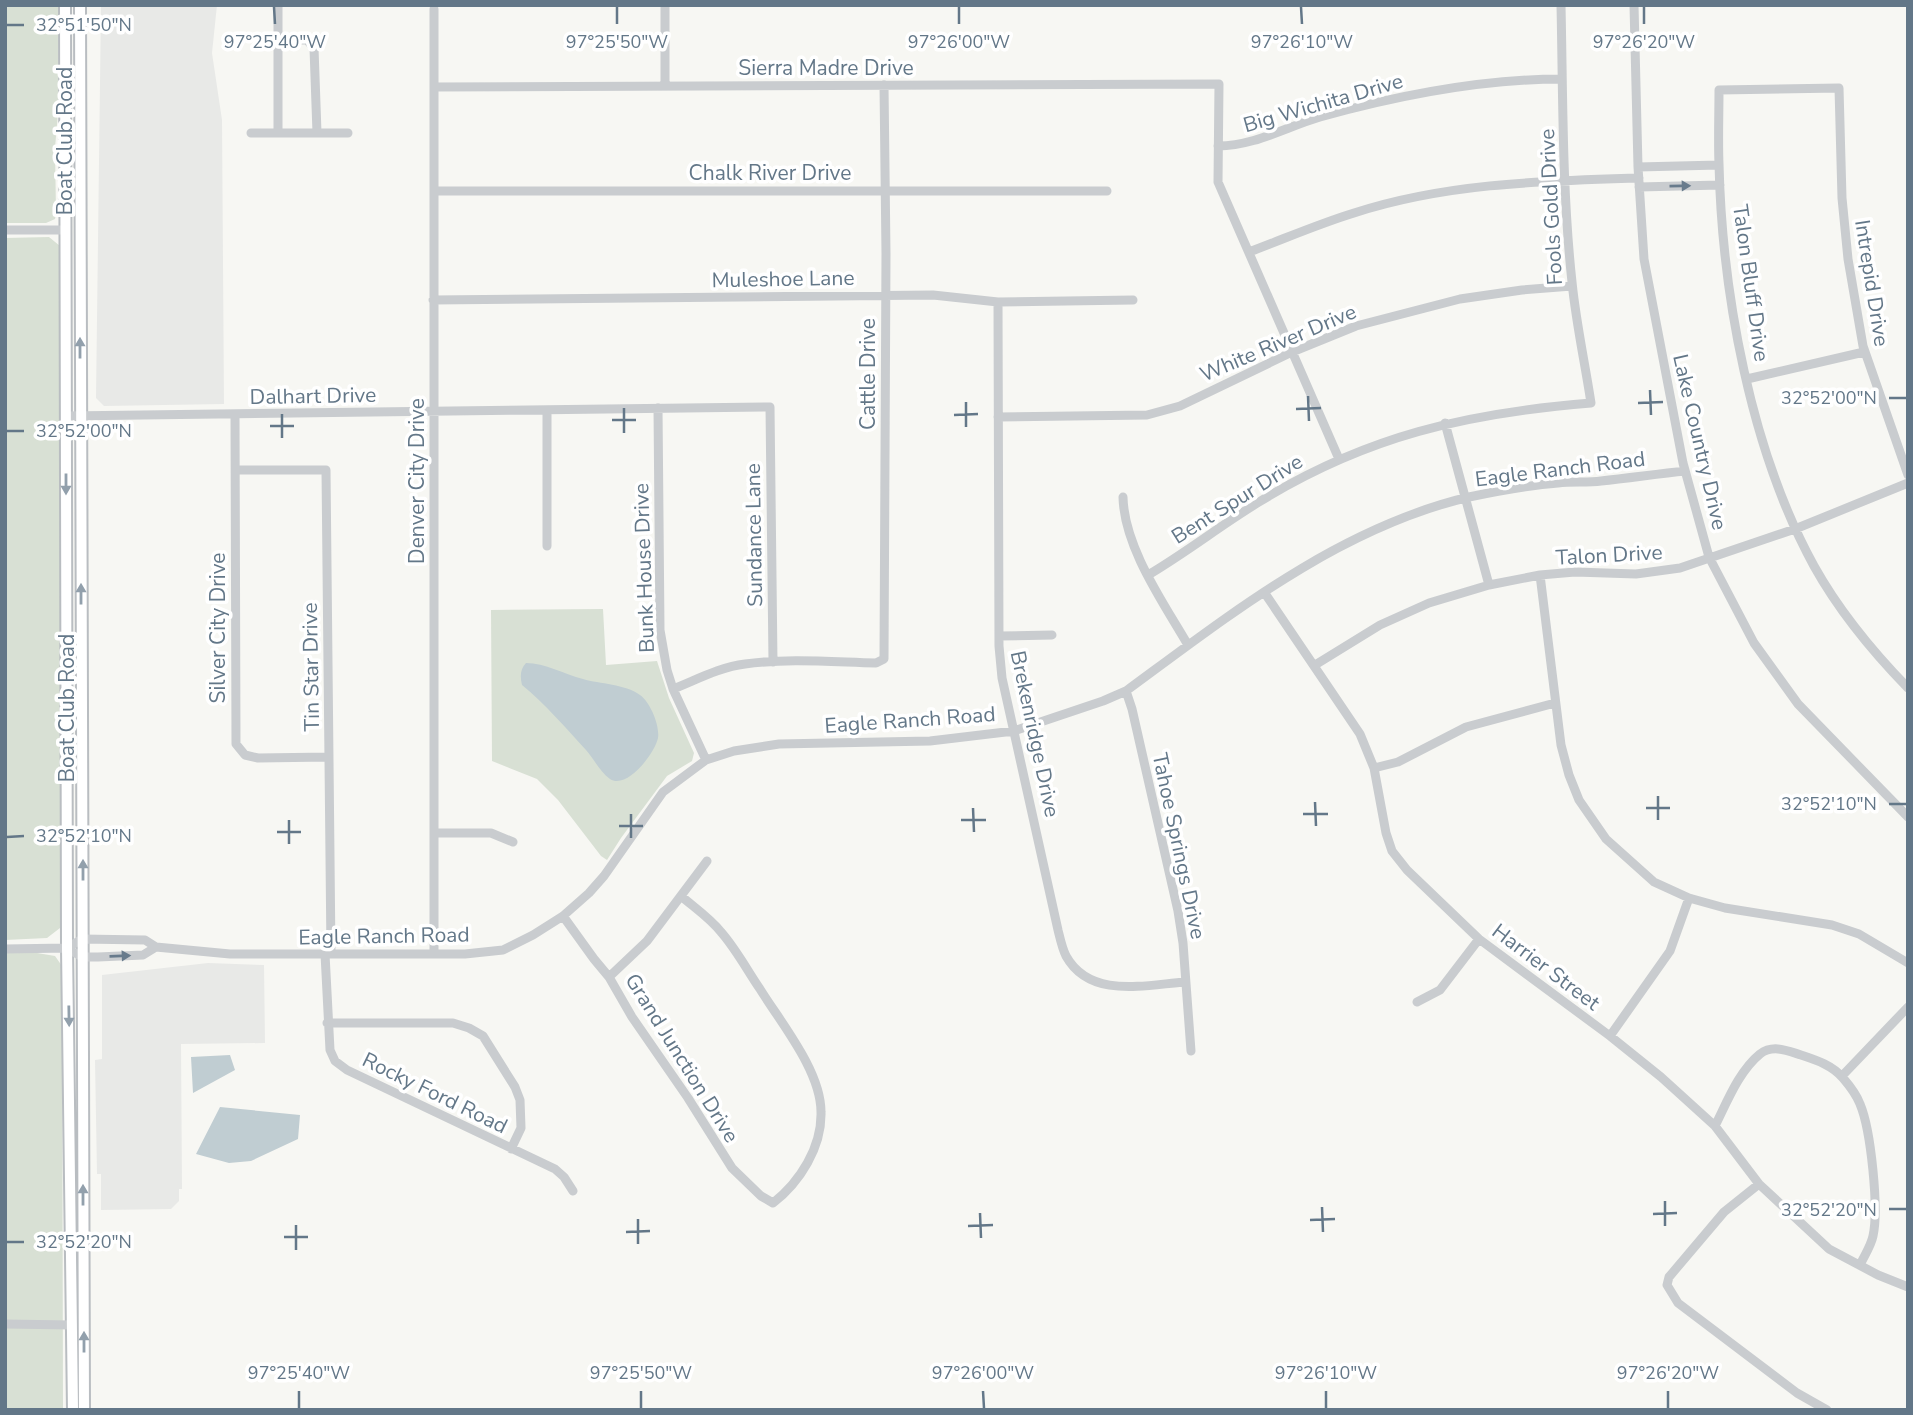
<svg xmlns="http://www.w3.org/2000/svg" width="1913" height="1415" viewBox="0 0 1913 1415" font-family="'Nunito Sans',sans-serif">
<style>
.built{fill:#e8e9e7}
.green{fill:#d8e0d4}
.water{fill:#c0cdd2}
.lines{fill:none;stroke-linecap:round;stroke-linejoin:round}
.major-casing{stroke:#b9bdc1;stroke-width:14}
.minor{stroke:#c9cccf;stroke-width:9}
.major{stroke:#fff;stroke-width:10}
.oneway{fill:#687b8c}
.oneway2{fill:#92a0ac}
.ticks{fill:none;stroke:#637788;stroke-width:2.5}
.labels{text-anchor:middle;stroke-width:7;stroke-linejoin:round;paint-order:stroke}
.street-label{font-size:21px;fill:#637788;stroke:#fff}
.ticks-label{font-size:18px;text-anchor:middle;fill:#637788;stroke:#fff;stroke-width:7;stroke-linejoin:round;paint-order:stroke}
</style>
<rect width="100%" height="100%" fill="#f7f7f3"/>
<!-- built -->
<path class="built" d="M101 5H217L212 53 222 120 224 404 104 406 96 398Z
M208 963 264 965 265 1043 181 1044 182 1189H179V1201L171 1209 101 1210V1174H97L95 1060 102 1059V975Z"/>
<!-- green -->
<path class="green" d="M5 5H58L59 101 55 148 56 214 55 219 46 223H5Z
M49 237 60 246 62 909 60 928 47 938 5 940V238Z
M603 609 606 665 657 661 669 698 694 753 692 761 667 776 621 838 607 860 601 856 558 800 537 779 492 761 491 610Z
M5 952H31L55 956 62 966 63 1410H5Z"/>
<!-- water -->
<path class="water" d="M526 663C545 663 564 674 583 679 600 684 625 684 640 695 650 702 660 725 658 738 655 753 627 790 610 779 600 772 594 759 586 750 566 728 545 704 522 685 520 677 520 669 526 663Z
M230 1055 235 1070 193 1093 191 1057Z
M220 1107 300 1115 298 1139 251 1161 229 1163 196 1154Z"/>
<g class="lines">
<defs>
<path id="major" d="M65 5 67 948 73 1410
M80 5 84 1410"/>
</defs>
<!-- major casing -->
<use href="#major" class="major-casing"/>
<!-- minor -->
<path class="minor" d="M278 5V133
M665 5V86
M1634 5 1638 167 1644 259 1683 463 1709 557 1754 643 1798 704 1908 817
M434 9V954
M278 40H307L314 48 317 133
M434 87 1219 84 1218 182 1339 459
M251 133H348
M1218 146C1254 146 1286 127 1320 117 1399 95 1480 79 1562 79
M1638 167 1719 165
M1639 187 1720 185
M434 191H1107
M5 230H65
M1249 252C1284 239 1318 224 1354 213 1446 183 1543 181 1639 178
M433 300 933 295 998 302 1133 300
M998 302 999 646 1002 678 1058 930C1060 938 1062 948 1066 956 1090 999 1144 985 1185 982
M1747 379 1864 352
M658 408 660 630 667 670 673 689 706 760
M235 414 236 744 245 755 258 758 329 757
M66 416 770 407 773 662
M998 417 1147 415 1180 406 1292 352 1356 326 1460 299 1522 290 1572 286
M1445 423 1489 585
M236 470H326L331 954
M1908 475 1863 346 1848 259 1842 198 1839 88 1719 90C1719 115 1718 140 1719 164 1722 294 1751 451 1814 566 1839 611 1872 651 1908 688
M1123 497C1124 547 1163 602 1188 645
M547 546V410
M1148 575C1187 552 1221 525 1259 502 1366 436 1467 413 1591 403 1585 363 1576 323 1572 282 1562 190 1563 98 1561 5
M1540 575 1561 745 1569 775 1579 800 1606 839 1654 882 1689 898 1725 908 1832 925 1859 934 1908 963
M1264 592 1360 734 1374 768 1386 833 1392 851 1407 870 1479 939 1610 1036 1661 1077 1715 1126 1759 1184 1829 1249 1878 1275 1908 1287
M999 636 1052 635
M1315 665 1380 625 1429 603 1489 585 1540 575 1575 572 1636 574 1680 568 1795 529 1908 483
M673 689C696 680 720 667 745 664 788 658 833 662 876 663L884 659 886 254 884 85
M1126 691 1132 709 1178 911 1183 943 1191 1051
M1374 768 1398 762 1466 727 1555 703
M435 833H491L513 842
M681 896C695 908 710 918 721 932 736 949 747 970 760 989 781 1023 821 1071 821 1112 822 1147 800 1182 773 1203
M563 916 594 959 609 977 632 1017 688 1098 732 1168 761 1196 773 1203
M67 948 82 939 145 940 156 947 230 954H465L503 950 533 935 563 916 589 893 604 876 663 792 706 760 734 751 779 744 930 741 1014 731 1103 701 1126 691C1232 613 1339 528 1469 497 1498 491 1529 485 1558 483 1572 481 1587 483 1601 481 1629 478 1657 474 1685 471
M67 948 82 957H98L143 955 156 947
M5 949 67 948
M325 954 330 1050 335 1061 347 1070 555 1169 564 1177 573 1191
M609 977 647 941 707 861
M1417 1002 1440 990 1479 939
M327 1023H453L469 1028 483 1036 515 1087 520 1100 521 1128 511 1149
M1610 1036 1670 951 1689 898
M1842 1076 1908 1007
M1715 1126C1727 1102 1739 1071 1760 1054 1773 1044 1788 1051 1801 1055 1816 1060 1832 1065 1843 1078 1849 1085 1857 1096 1860 1104 1871 1130 1879 1209 1873 1236 1871 1246 1864 1256 1860 1265
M1759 1184 1724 1212 1669 1277 1667 1285 1678 1303 1797 1393 1827 1410
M5 1324 72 1325"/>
<!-- major -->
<use href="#major" class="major"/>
</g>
<!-- one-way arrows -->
<defs><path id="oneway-solid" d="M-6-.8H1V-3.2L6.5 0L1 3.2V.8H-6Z" transform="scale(1.75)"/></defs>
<g class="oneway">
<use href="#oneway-solid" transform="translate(1680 186) rotate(-1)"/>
<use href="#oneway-solid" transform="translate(120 956) rotate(-2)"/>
</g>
<g class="oneway2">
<use href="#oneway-solid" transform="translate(80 348) rotate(-90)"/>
<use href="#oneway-solid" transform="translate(66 484) rotate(90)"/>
<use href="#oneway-solid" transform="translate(81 594) rotate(-90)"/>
<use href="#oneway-solid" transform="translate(83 870) rotate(-90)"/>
<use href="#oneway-solid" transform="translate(69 1016) rotate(89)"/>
<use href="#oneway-solid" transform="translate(83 1195) rotate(-90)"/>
<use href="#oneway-solid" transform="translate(84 1342) rotate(-90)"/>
</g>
<!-- ticks -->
<path class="ticks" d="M274 7 275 24M617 7V24M959 7V24M1301 7 1302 24M1644 7V24M7 25H24M1650 390 1651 415M1308 396 1309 421M1889 398H1906M966 402V427M1638 403 1663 402M624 408V433M1296 409 1321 408M282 414V438M954 415 978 414M612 420H636M270 426H294M7 431H24M1658 796V820M1315 802 1316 826M1889 804H1906M973 808 974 832M1646 808H1670M631 814V838M1303 814H1328M289 820V844M961 820H986M619 826H643M277 832H301M7 837 24 836M1665 1201V1226M1322 1207 1323 1232M1889 1209H1906M980 1213 981 1238M1653 1214 1677 1213M638 1219V1244M1310 1220 1335 1219M296 1225V1250M968 1226 993 1225M626 1232 650 1231M284 1237H308M7 1242H24M299 1391V1408M641 1391V1408M983 1391 984 1408M1326 1391V1408M1668 1391V1408"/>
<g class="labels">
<!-- street labels -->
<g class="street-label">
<text x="826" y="75">Sierra Madre Drive</text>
<text transform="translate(1323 103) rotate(-16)" y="7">Big Wichita Drive</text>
<text transform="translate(65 141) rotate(-90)" y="7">Boat Club Road</text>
<text x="770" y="180">Chalk River Drive</text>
<text transform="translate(1551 207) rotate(-93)" y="7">Fools Gold Drive</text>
<text transform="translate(783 279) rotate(-1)" y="7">Muleshoe Lane</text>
<text transform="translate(1751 283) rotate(82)" y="7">Talon Bluff Drive</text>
<text transform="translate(1872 283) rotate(81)" y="7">Intrepid Drive</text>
<text transform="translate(1278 343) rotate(-23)" y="7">White River Drive</text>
<text transform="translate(868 374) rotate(-90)" y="7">Cattle Drive</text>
<text transform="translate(313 396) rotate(-1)" y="7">Dalhart Drive</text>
<text transform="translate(1700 442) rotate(77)" y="7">Lake Country Drive</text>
<text transform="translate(1560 469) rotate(-7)" y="7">Eagle Ranch Road</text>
<text transform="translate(417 481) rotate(-90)" y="7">Denver City Drive</text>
<text transform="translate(1237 499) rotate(-32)" y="7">Bent Spur Drive</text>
<text transform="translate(754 535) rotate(-91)" y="7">Sundance Lane</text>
<text transform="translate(1609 555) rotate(-3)" y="7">Talon Drive</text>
<text transform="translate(644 568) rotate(-92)" y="7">Bunk House Drive</text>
<text transform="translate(218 628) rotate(-90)" y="7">Silver City Drive</text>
<text transform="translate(311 667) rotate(-91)" y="7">Tin Star Drive</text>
<text transform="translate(67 708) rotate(-90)" y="7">Boat Club Road</text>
<text transform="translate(910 720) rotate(-4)" y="7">Eagle Ranch Road</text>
<text transform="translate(1035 734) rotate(78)" y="7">Brekenridge Drive</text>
<text transform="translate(1179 846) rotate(78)" y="7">Tahoe Springs Drive</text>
<text transform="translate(384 936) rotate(-1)" y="7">Eagle Ranch Road</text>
<text transform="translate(1546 967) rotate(37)" y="7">Harrier Street</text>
<text transform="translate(682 1058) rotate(58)" y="7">Grand Junction Drive</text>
<text transform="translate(435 1093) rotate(26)" y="7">Rocky Ford Road</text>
</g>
</g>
<g class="ticks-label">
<text x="84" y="31">32°51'50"N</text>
<text x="275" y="48">97°25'40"W</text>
<text x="617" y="48">97°25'50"W</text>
<text x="959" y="48">97°26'00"W</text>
<text x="1302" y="48">97°26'10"W</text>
<text x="1644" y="48">97°26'20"W</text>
<text x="1829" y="404">32°52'00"N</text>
<text x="84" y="437">32°52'00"N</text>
<text x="1829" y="810">32°52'10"N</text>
<text x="84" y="842">32°52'10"N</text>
<text x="1829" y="1216">32°52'20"N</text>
<text x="84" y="1248">32°52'20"N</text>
<text x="299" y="1379">97°25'40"W</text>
<text x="641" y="1379">97°25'50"W</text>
<text x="983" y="1379">97°26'00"W</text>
<text x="1326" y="1379">97°26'10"W</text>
<text x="1668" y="1379">97°26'20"W</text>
</g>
<!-- border -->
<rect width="1913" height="1415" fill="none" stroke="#637788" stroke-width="14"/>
</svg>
